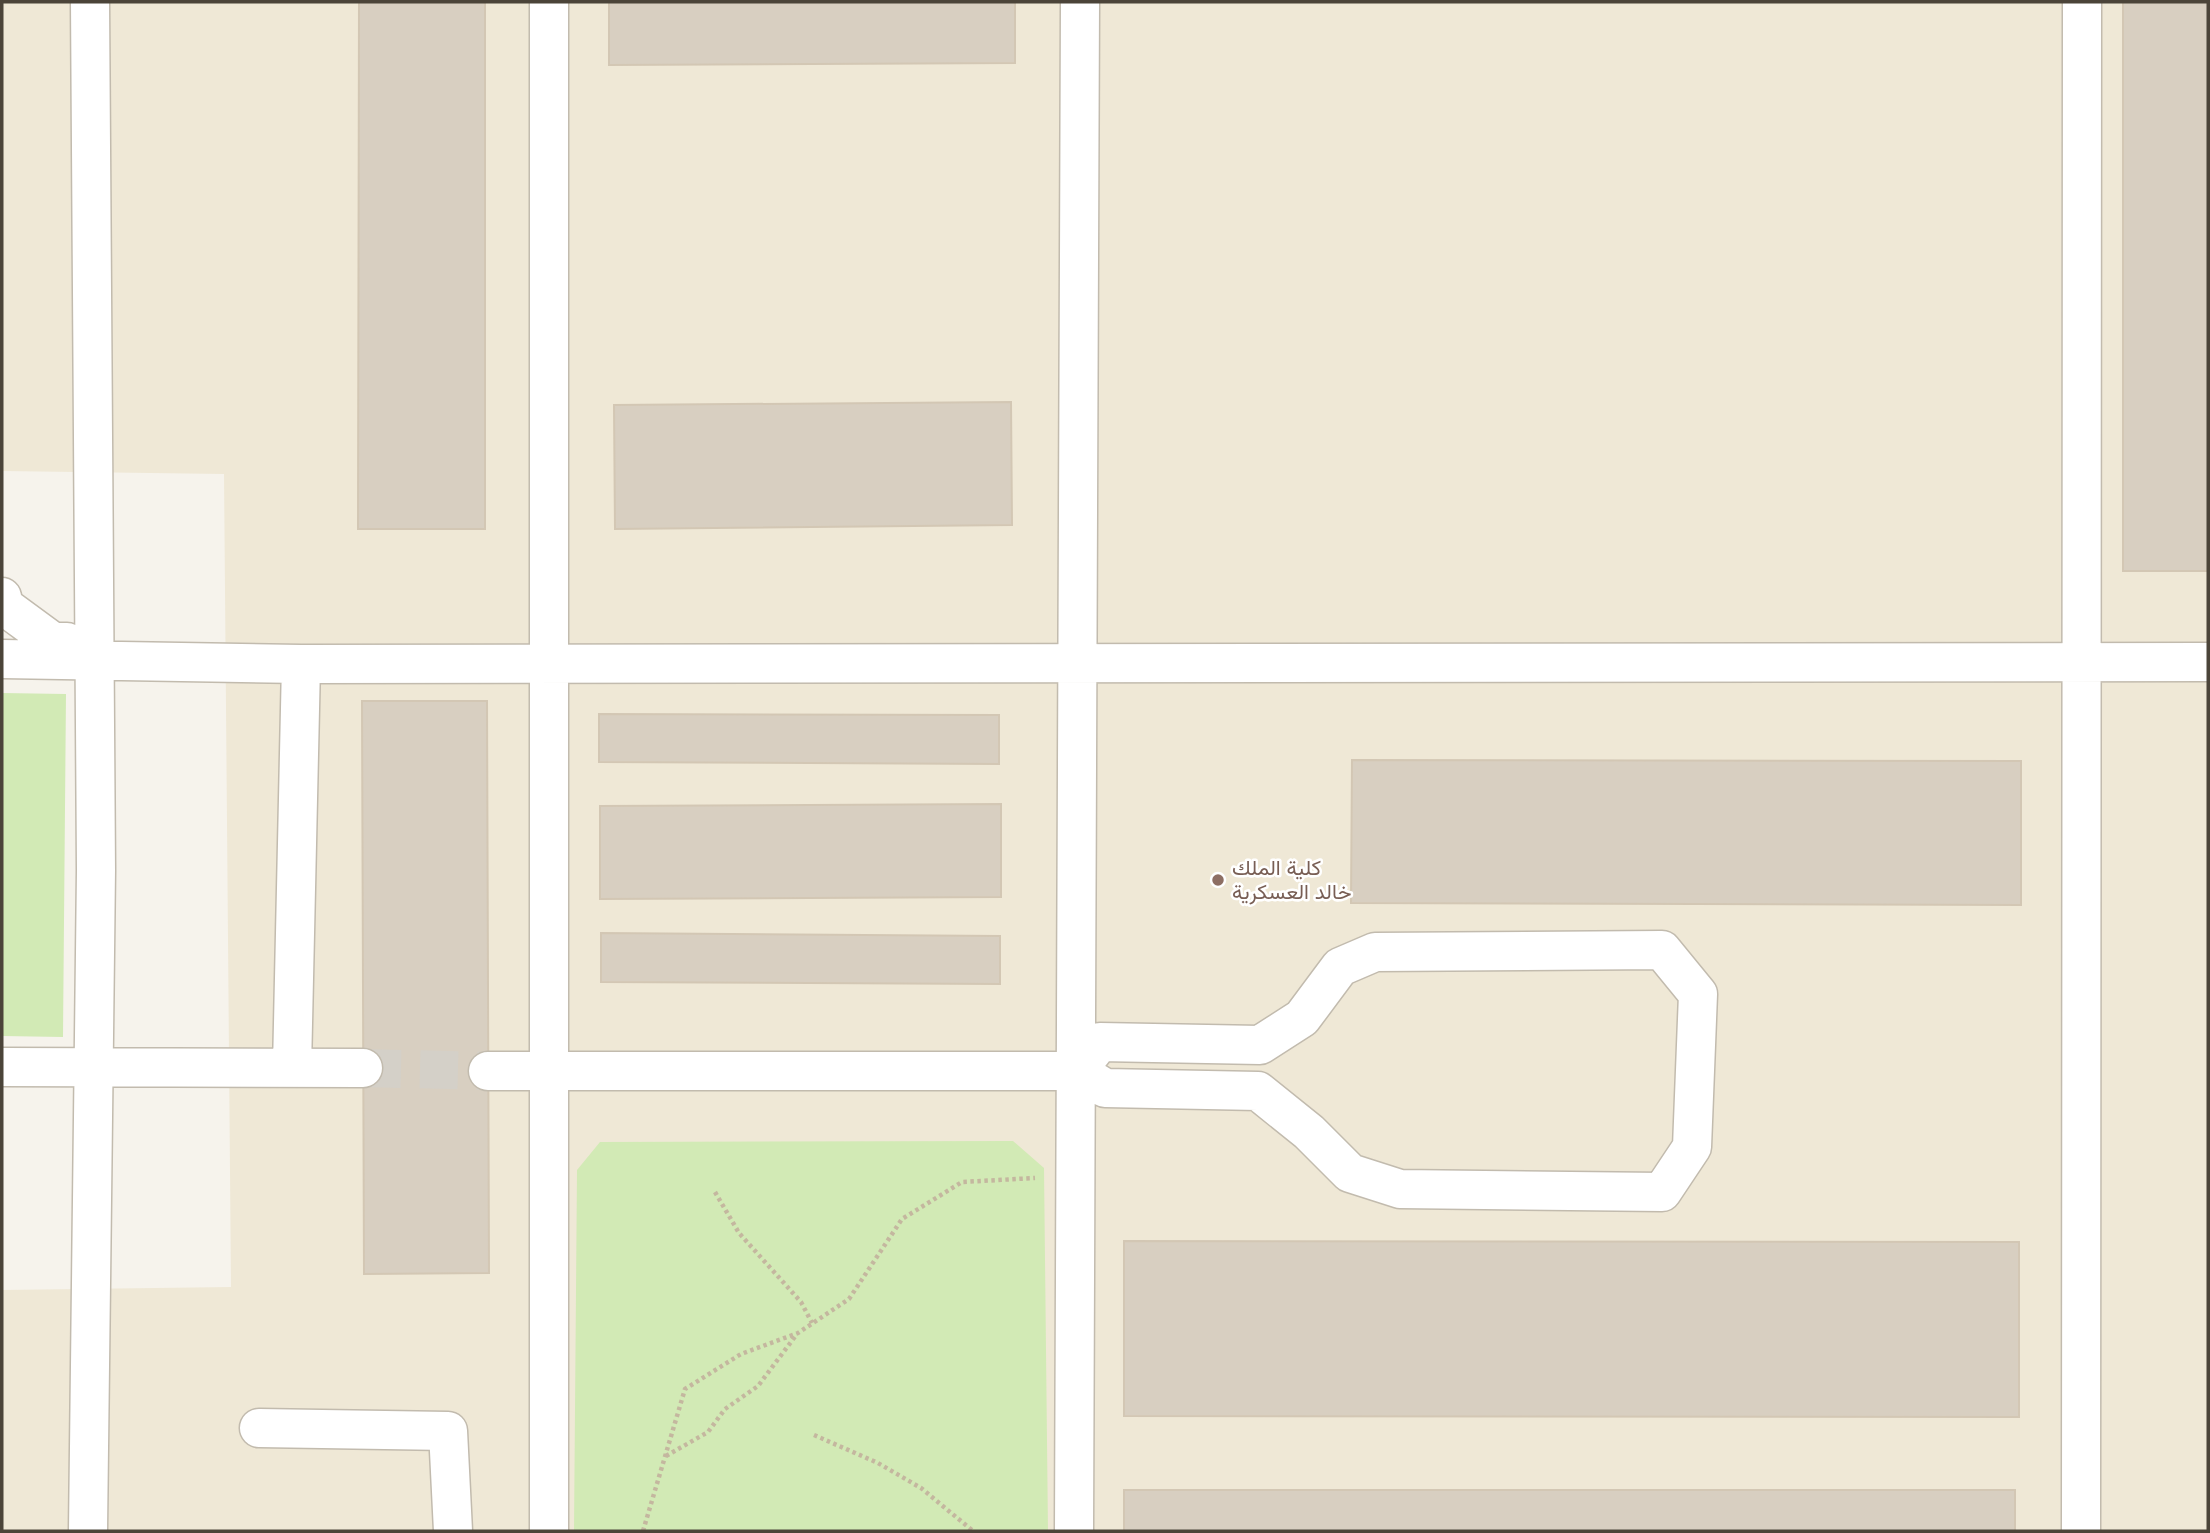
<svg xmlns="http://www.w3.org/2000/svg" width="2210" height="1533" viewBox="0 0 2210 1533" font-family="Quicksand,Vazirmatn,sans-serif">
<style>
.education{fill:#efe8d6}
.green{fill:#d2eab5}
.building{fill:#d8cfc1;stroke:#d3c7b4;stroke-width:2}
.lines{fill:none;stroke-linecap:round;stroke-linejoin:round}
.minor-tunnel{stroke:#d4d0c8;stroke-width:38;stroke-dasharray:38 19;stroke-linecap:butt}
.minor-casing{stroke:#c2bbae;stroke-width:41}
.path{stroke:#c4b79f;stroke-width:4.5;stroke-dasharray:3.5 3.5;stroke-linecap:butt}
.minor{stroke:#fff;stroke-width:38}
.education-dot{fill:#8d6e63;stroke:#fff;stroke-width:2.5}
.labels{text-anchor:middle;stroke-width:5;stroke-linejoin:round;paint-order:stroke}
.education-label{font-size:21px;fill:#785e54;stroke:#fff;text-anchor:start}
</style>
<rect width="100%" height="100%" fill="#f6f3ec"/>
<!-- education -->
<path class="education" d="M2 2H2208V1531H2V1290L231 1287 224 474 2 471Z"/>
<!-- green -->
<path class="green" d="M2 693 66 694 63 1037 2 1036Z
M1013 1141 1044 1168 1048 1531H574L577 1170 600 1142Z"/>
<!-- building -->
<path class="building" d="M359 2H485V529H358Z
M609 2H1015V63L609 65Z
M2123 2H2208V571H2123Z
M1011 402 1012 525 615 529 614 405Z
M362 701H487L489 1273 364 1274Z
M599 714 999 715V764L599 762Z
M1352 760 2021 761V905L1351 903Z
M1001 804V897L600 899V806Z
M601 933 1000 936V984L601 982Z
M1124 1241 2019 1242V1417L1124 1416Z
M1124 1490H2015V1531H1124Z"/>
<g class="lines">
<!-- minor-tunnel -->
<path class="minor-tunnel" d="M363 1068 488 1071"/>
<defs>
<path id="minor" d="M2 597 4 606 53 642H67L85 651
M2 659 301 664 2208 662
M2 1067 363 1068
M292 1068 301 664
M488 1071H1077L1105 1088 1258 1091 1309 1132 1350 1173 1400 1189 1662 1192 1692 1147 1698 994 1662 950 1375 952 1340 967 1302 1018 1260 1045 1100 1042 1077 1071
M259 1428 448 1431 453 1531
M88 1531 96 870 90 2
M549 1531V2
M1074 1531 1080 2
M2081 1531 2082 2"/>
</defs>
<!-- minor casing -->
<use href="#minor" class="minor-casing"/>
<!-- path -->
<path class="path" d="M715 1192 739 1233 801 1302 812 1323
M814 1435 878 1463 921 1488 973 1531
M666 1456 708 1432 725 1409 758 1386 797 1334
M643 1531 685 1389 741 1354 798 1333 849 1299 902 1219 962 1182 1035 1178"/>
<!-- minor -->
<use href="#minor" class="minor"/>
</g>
<!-- markers -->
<circle class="education-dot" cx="1218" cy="880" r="7"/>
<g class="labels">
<!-- education labels -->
<g class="education-label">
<text x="1232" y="875">كلية الملك<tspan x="1232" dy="24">خالد العسكرية</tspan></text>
</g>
</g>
<!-- border -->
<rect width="2210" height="1533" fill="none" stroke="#4b4439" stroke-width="7"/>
</svg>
